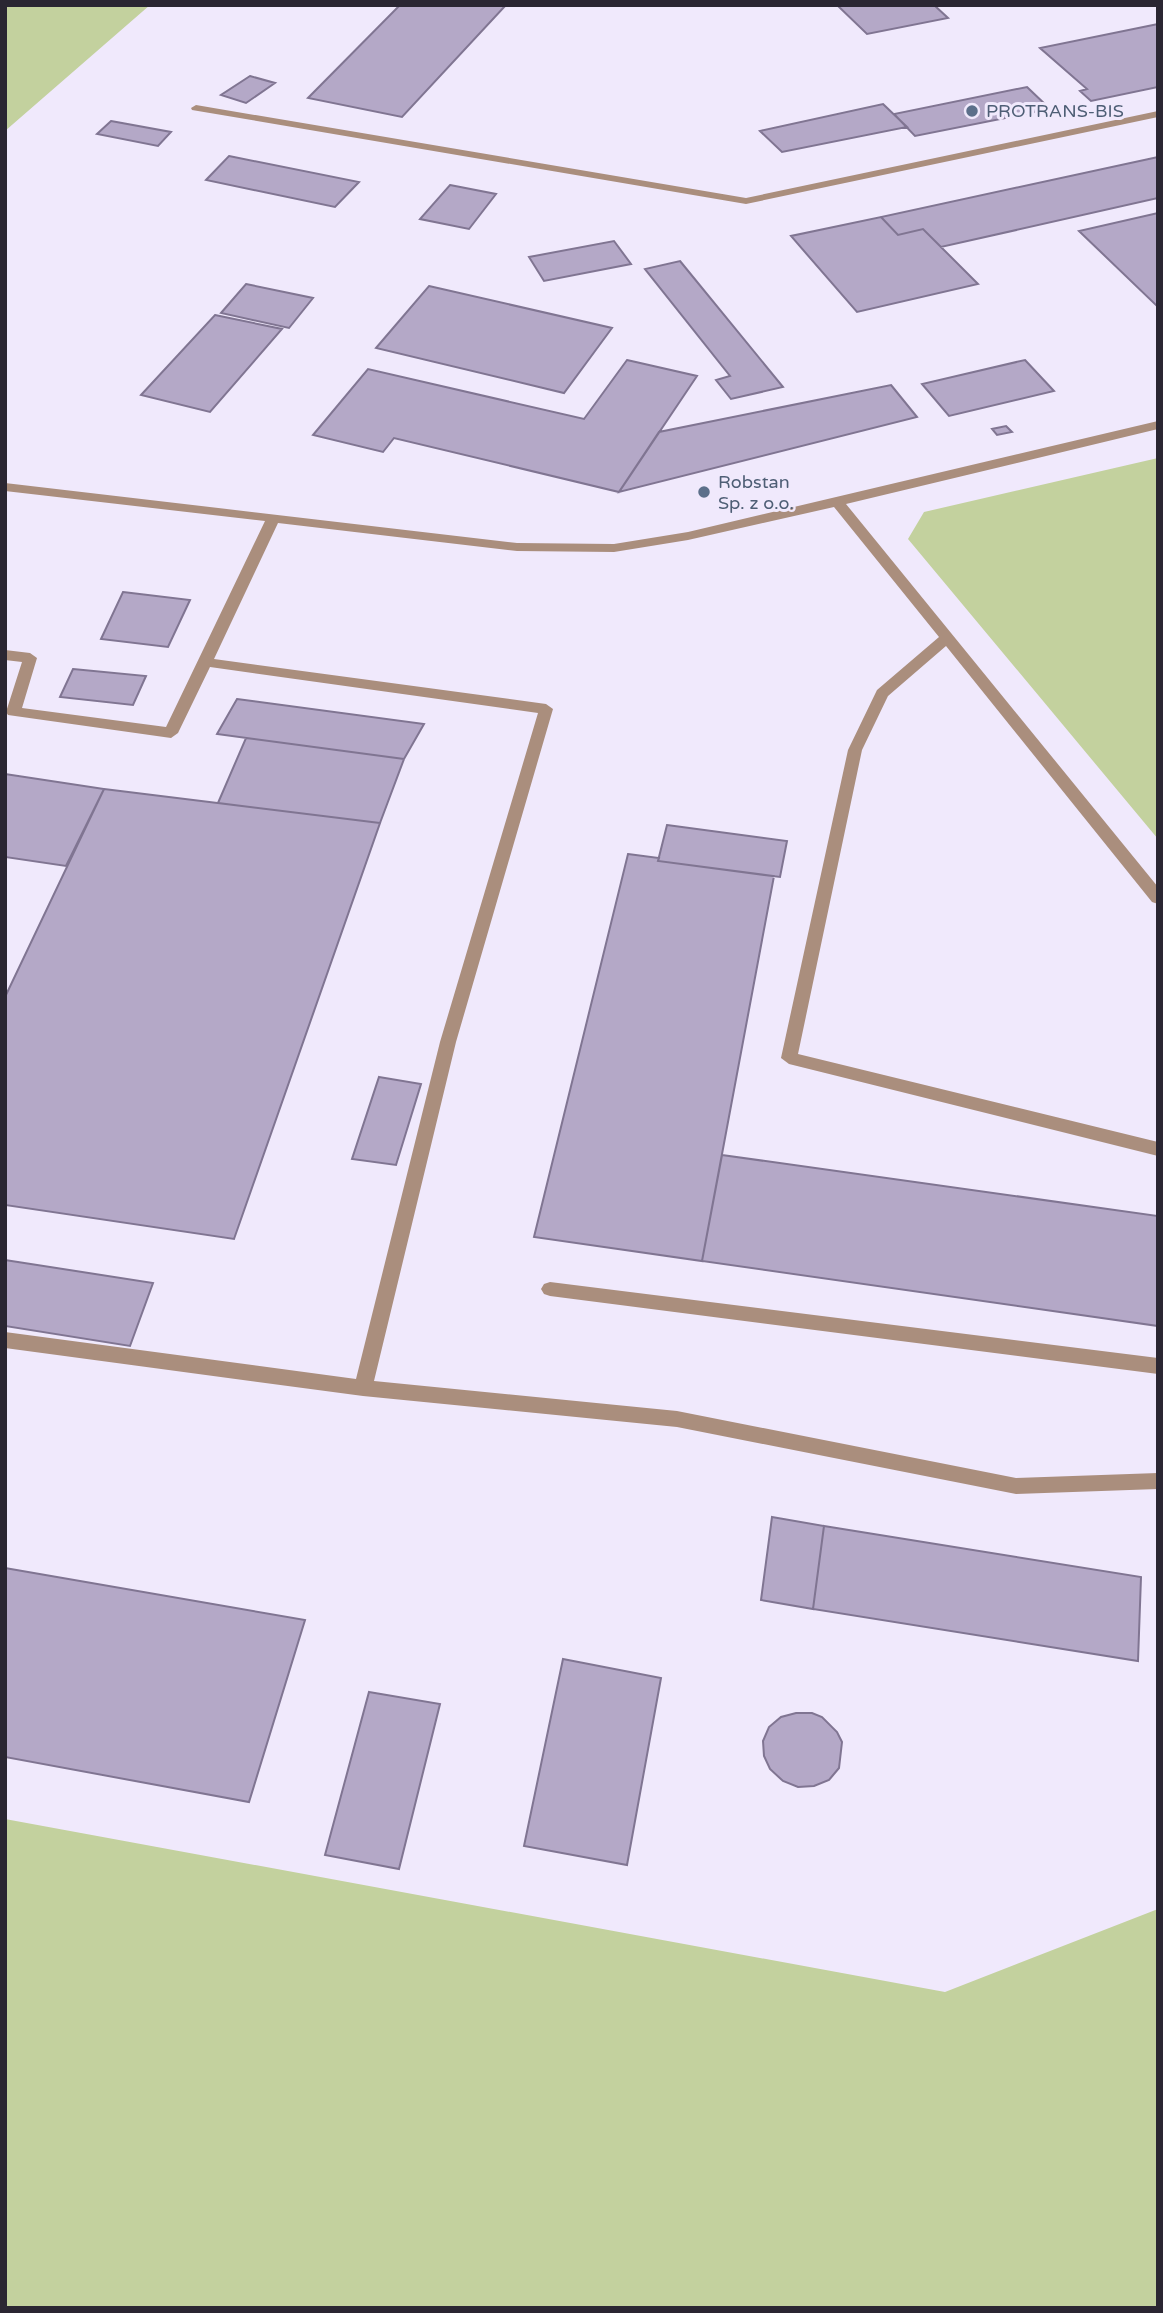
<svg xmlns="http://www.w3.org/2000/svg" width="1163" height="2313" viewBox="0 0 1163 2313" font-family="'Varela Round',sans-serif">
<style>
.green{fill:#c3d19e}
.building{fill:#b4a8c7;stroke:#807592;stroke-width:2}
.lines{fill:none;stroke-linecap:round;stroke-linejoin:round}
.minor{fill:#aa8e7d;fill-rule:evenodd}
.service-dot{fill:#5c6f8a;stroke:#f0e9fc;stroke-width:2.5}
.labels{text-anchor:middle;stroke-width:6;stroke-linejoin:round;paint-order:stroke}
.far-service-label{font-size:18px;fill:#4e5e75;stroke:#f0e9fc;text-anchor:start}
</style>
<rect width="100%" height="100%" fill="#f0e9fc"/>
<!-- green -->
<path class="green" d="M5 5H150L5 131Z
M1158 458V839L908 539 924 512Z
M5 1819 945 1992 1158 1909V2308H5Z"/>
<!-- building -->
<path class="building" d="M400 5H506L402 117 308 98Z
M837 5H934L948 18 867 34Z
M1158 24V87L1091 101 1080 91 1087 89 1040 48Z
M250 76 275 83 246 103 221 95Z
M1027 87 1050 109 915 136 894 114Z
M883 104 907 127 782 152 760 131Z
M111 121 171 132 158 146 97 134Z
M229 156 359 182 335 207 206 180Z
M1158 157V198L941 247 923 229 898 235 881 217Z
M450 185 496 194 469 229 420 219Z
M1158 213V307L1079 231Z
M881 217 898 235 923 229 978 284 857 312 791 236Z
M614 241 631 264 544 281 529 257Z
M680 261 783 387 731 399 716 380 730 376 645 269Z
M246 284 313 298 289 328 221 313Z
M429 286 612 328 564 393 376 348Z
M215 315 282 329 210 412 141 395Z
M627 360 697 376 619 492 394 438 383 452 313 435 368 369 584 419Z
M1025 360 1054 391 949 416 922 384Z
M891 385 917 417 619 492 659 432Z
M1006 426 1012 432 997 435 992 429Z
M123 592 190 600 168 647 101 639Z
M73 669 146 676 133 705 60 697Z
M237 699 424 724 404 759 217 734Z
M246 738 404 759 380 823 218 803Z
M5 774 104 789 66 866 5 857Z
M104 789 380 823 234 1239 5 1205V997Z
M667 825 787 841 780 877 658 861Z
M628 854 659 858 658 861 774 876 702 1261 534 1237Z
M379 1077 421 1084 396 1165 352 1159Z
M722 1155 1158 1216V1326L702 1261Z
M5 1260 153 1283 130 1346 5 1326Z
M772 1517 824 1526 813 1609 761 1600Z
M824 1526 1141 1577 1138 1661 813 1609Z
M5 1568 305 1620 249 1802 5 1757Z
M563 1659 661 1678 627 1865 524 1846Z
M369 1692 440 1704 399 1869 325 1855Z
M796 1713H812L822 1717 837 1732 842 1742 839 1768 829 1780 814 1786 798 1787 783 1781 770 1769 764 1756 763 1741 769 1727 781 1717Z"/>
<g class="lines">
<!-- minor -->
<path class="minor" d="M196 105 746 198 1158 111V117L746 204 192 110 191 108Z
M1158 421V429L846 504 1158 887V904L1152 902 946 646 888 696 862 750 798 1054 1158 1142V1156L789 1064 781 1058 848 750 877 690 939 637 834 507 688 540 614 552 517 551 278 523 214 659 546 704 553 709 456 1042 374 1381 677 1411 1016 1478 1158 1473V1489L1016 1494 677 1427 363 1396 5 1348V1332L356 1379 440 1042 538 713 210 667 178 733 171 738 8 715 6 712 22 662 5 660V650L30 653 37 658 22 708 166 727 265 521 5 491V483L517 543 614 544 688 532Z
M550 1282 1158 1358V1374L550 1296 544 1294 541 1289 544 1284Z"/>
</g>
<!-- markers -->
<g class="service-dot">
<circle cx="972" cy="111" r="7"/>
<circle cx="704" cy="492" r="7"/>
</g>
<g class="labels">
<!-- far-service labels -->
<g class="far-service-label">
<text x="986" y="117">PROTRANS-BIS</text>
<text x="718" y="488">Robstan<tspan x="718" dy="21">Sp. z o.o.</tspan></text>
</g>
</g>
<!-- border -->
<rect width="1163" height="2313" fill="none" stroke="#2a2632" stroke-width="14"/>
</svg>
